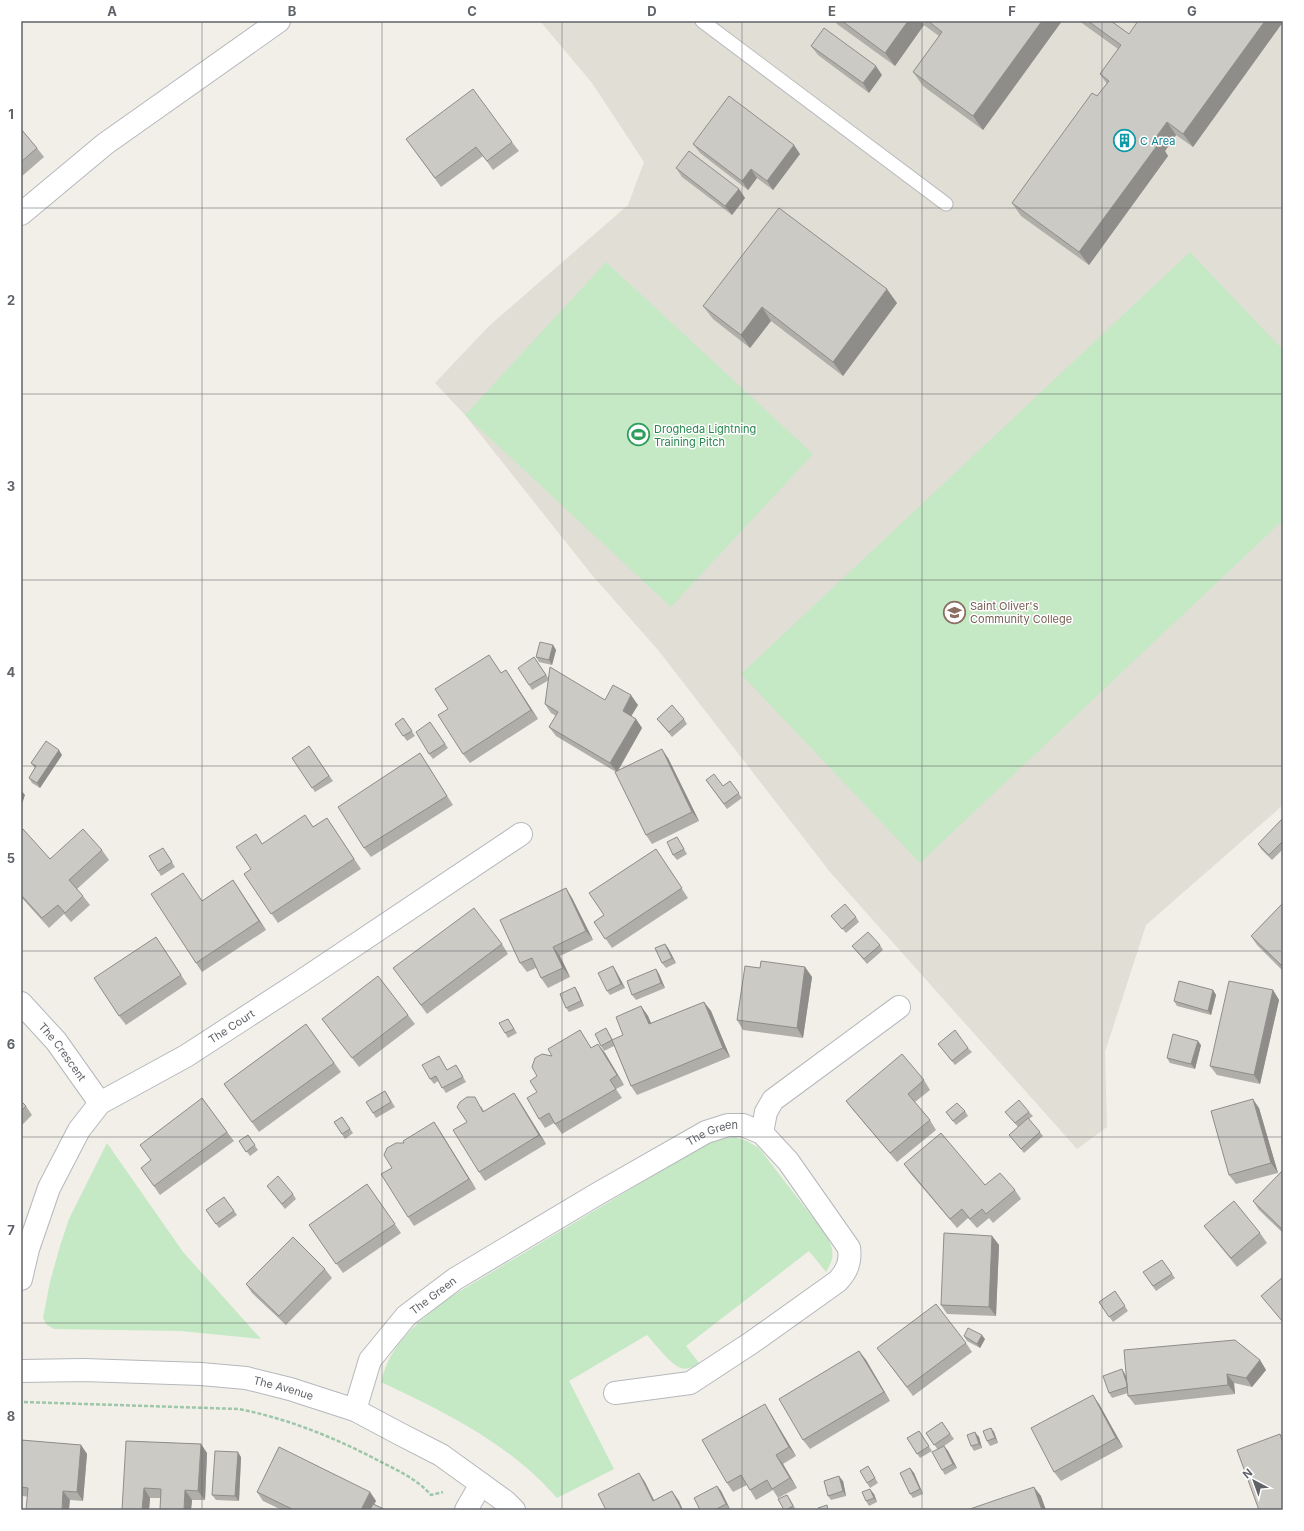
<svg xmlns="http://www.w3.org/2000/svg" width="1304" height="1531" viewBox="0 0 1304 1531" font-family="Inter,sans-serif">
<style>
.education{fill:#e1ded6}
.green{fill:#c5e8c5}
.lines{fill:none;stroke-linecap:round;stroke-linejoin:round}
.lane-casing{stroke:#b5b8bc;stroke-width:15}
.street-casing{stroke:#b5b8bc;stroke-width:24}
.path{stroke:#9cc7a9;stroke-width:2.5;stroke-dasharray:4 2;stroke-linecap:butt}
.lane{stroke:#fff;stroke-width:13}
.street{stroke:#fff;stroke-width:22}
.wall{fill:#afaea9}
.shaded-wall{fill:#8f8d8a}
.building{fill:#cccac5;stroke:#8f8d8a}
.grid{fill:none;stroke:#5f6368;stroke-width:1;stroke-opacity:0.55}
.labels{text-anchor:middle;stroke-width:3;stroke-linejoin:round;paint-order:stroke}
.culture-label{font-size:11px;fill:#0d838f;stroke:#fff;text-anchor:start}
.leisure-label{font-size:11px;fill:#27864d;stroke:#fff;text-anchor:start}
.education-label{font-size:11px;fill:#785e54;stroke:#fff;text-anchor:start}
.street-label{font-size:11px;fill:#5f6368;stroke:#fff}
.neatline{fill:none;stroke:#5f6368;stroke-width:1.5}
.grid-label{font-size:13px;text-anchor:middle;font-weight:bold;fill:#5f6368}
</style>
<rect width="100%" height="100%" fill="#f1efe8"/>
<!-- education -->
<path class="education" d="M540 21H1283V805L1146 925 1105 1052 1107 1127 1077 1149 830 872 658 650 592 575 465 415 435 383 489 326 628 205 644 162 592 83Z"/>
<!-- green -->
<path class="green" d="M1190 252 1283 350V520L920 863 741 674Z
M606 262 813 454 671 607 465 415Z
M735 1137 747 1141 759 1148 827 1236C834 1251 835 1257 826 1272L809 1251 686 1346 699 1363C694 1367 688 1370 681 1368 670 1364 655 1344 647 1335L569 1381 614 1469 557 1498C510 1444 445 1412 381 1382 383 1376 384 1370 387 1364 399 1336 425 1317 447 1299L704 1145 722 1139Z
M107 1143 183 1252 261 1339 181 1331 54 1329 47 1325 43 1318 50 1282 60 1246 69 1219Z"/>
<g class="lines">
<defs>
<path id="lane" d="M702 21 946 204"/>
<g id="street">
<path d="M21 214 105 144 279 21"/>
<path id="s1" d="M21 1003 56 1041 100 1103"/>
<path d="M762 1133 766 1112 773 1100 899 1007"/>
<path id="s2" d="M21 1279 28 1249 49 1188 79 1130 100 1103 186 1056 300 982 521 834"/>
<path id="s3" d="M21 1371 84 1370 201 1374 246 1378 290 1389 355 1410 400 1434 441 1455 506 1502 514 1510"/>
<path id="s4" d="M355 1410 370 1360 406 1316 455 1279 599 1193 706 1132 728 1125H743L762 1133 788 1161 849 1248C851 1262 847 1271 838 1281L751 1343 690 1383 615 1393"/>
<path d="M466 1510 481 1484"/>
</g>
</defs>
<!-- lane casing -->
<use href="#lane" class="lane-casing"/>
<!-- street casing -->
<use href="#street" class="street-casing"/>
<!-- path -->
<path class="path" d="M24 1402 239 1409C289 1419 336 1438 381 1462 399 1471 418 1480 431 1495L443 1492"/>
<!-- lane -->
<use href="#lane" class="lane"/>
<!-- street -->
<use href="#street" class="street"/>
</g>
<!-- wall -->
<path class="wall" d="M835 21H1062L983 130 923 86 913 72 939 36 924 25 895 66 837 24Z
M1079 21H1111L1129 34 1283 21V22L1193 147 1176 135 1165 151 1168 156 1089 265 1021 216 1012 203 1107 84 1100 74 1118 49Z
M811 46 882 75 869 93 818 55Z
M21 129 37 148 44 157 21 177Z
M406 139 512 142 519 151 493 170 483 156 441 187Z
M693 144 800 154 773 190 757 178 748 190 700 153Z
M676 168 739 189 745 198 732 215 682 177Z
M897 303 843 376 771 321 750 348 713 319 703 306Z
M553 645 556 650 552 665 539 662 536 657Z
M489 655 501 673 506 670 538 719 470 763 463 754 448 709Z
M534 657 549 679 605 700 638 705 631 716 636 719 642 728 618 771 668 758 699 821 652 844 646 835 616 772 556 736 549 727 556 716 551 713 545 704 549 680 532 690 529 685Z
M403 718 415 736 407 741 395 724Z
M657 719H684L687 724 672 737Z
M430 722 448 748 433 759 429 754Z
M309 746 333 781 315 792 292 758Z
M420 753 453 805 371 857 364 848Z
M62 755 40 788 32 783 29 778 35 768 31 763Z
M706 780 723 786 730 781 742 798 727 809Z
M327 818 361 869 278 923 244 874 251 869 263 844 313 827Z
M1283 818V849L1272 860 1261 849 1258 844Z
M21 831 50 859 102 850 109 860 77 889 83 896 90 905 71 922 64 914 49 928 21 897Z
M680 842 687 854 677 860 673 855Z
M656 849 688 898 612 948 594 922 604 915Z
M166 852 175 867 161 876 158 871Z
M233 880 266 930 202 972 196 963 202 901Z
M566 888 572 898 593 940 560 956 570 977 548 988 541 978 536 968 527 972 520 963Z
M1283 903V971L1257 945 1251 936Z
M831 916 856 917 859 922 846 933Z
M502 944 508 954 427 1014 400 977Z
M665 944 668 948 676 963 666 968 662 963Z
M880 945 883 950 867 964 856 951 852 946Z
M163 947 187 984 126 1025 119 1016Z
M613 966 616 971 625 988 610 995 607 991Z
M805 967 812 977 803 1038 743 1030 737 1020 760 968Z
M656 969 659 974 665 988 636 1000 632 995Z
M1213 990 1216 995 1211 1015 1177 1006 1174 1001Z
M1273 990 1279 1000 1260 1084 1217 1075 1210 1066Z
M578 992 584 1006 569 1012 566 1008Z
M704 1002 711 1011 730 1057 637 1095 631 1086 614 1046 604 1051 601 1046 606 1028 613 1040 623 1035 641 1006 648 1016 651 1023Z
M408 1015 415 1024 359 1067 322 1019Z
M508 1019 517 1033 508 1038 505 1033Z
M306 1024 341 1072 259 1132 224 1084Z
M580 1030 591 1048 605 1053 624 1085 616 1089 622 1098 562 1134 554 1123 545 1128 539 1119 537 1092V1076L552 1056Z
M938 1044 968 1048 972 1052 955 1065Z
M1201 1045 1195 1069 1170 1063 1167 1058Z
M439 1056 447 1070H459L466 1082 446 1093 438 1081 434 1084 430 1079Z
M924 1080 930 1090 915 1102 930 1120 936 1130 897 1162 853 1110 846 1101Z
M385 1091 395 1107 376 1118 373 1113Z
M514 1093 520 1102 546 1144 485 1181 479 1172 467 1122 481 1106 484 1111Z
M202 1098 234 1141 160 1195 141 1168 151 1160Z
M21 1101 26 1106 32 1115 21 1126Z
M1259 1108 1278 1173 1236 1184 1229 1175Z
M965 1111 968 1116 956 1125 946 1112Z
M1005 1112H1029L1033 1116 1029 1119 1043 1136 1024 1153 1009 1135 1018 1127Z
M342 1117 353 1133 345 1139 334 1122Z
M434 1122 440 1131 476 1189 414 1226 408 1217 404 1143Z
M248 1135 258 1150 250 1156 239 1141Z
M904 1164 985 1185 1015 1190 1021 1199 993 1223 989 1218 977 1228 968 1218 957 1228 911 1174Z
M1283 1170V1233L1259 1210 1253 1201Z
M367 1184 401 1233 343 1273 309 1225Z
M267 1186 293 1194 296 1199 285 1209Z
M224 1197 237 1215 219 1228 206 1210Z
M1204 1226 1260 1233 1267 1243 1237 1267 1211 1235Z
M992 1236 999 1245 996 1316 947 1314 941 1305Z
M1162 1260 1175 1278 1156 1291 1143 1272Z
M325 1269 332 1278 286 1325 252 1293 246 1284Z
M1283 1277V1322L1261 1296Z
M1115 1291 1128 1311 1113 1322 1099 1302Z
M964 1336 985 1339 980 1348 967 1341Z
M966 1343 972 1352 913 1396 877 1348Z
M859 1351 866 1360 890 1401 810 1449 803 1440Z
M1260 1360 1266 1370 1252 1387 1234 1383 1235 1394 1135 1405 1128 1396V1393L1112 1398 1109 1393 1125 1374 1127 1378Z
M1099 1404 1123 1447 1061 1481 1054 1472Z
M771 1414 796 1456 783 1464 797 1488 778 1498 773 1490 756 1500 747 1485 733 1492 727 1483Z
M942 1422 954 1439 940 1449 944 1446 948 1451 957 1468 945 1475 942 1470 938 1450 926 1433Z
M991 1428 994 1432 998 1443 990 1446 987 1441Z
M919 1431 932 1451 920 1458 907 1438Z
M979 1437 982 1448 974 1451 971 1446Z
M21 1440 81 1445 87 1454 83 1501 21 1496Z
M126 1441 201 1444 207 1453 205 1500H192L191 1510H160V1498H150L149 1510Z
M241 1457 239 1501 216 1500 212 1495Z
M910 1468 914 1473 923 1494 913 1498 910 1494Z
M871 1471 878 1483 870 1488 867 1483Z
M843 1481 846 1496 831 1500 828 1496Z
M717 1486 721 1491 730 1509 727 1510H700Z
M257 1492H370L376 1501 374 1504 386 1510H282L263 1501Z
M874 1494 877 1502 869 1506 866 1501Z
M787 1495 790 1499 796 1510H784Z"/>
<!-- shaded-wall -->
<path class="shaded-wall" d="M908 21H921L924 25 895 66 885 53Z
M1042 21H1062L983 130 973 116Z
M1265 21H1283V22L1193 147 1183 134Z
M876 66 882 75 869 93 863 83Z
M1167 122 1176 135 1165 151 1168 156 1089 265 1079 252 1154 140Z
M794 145 800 154 773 190 767 181Z
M751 169 757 178 748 190 742 181Z
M739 189 745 198 732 215 725 206Z
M887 289 897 303 843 376 833 362Z
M762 307 771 321 750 348 741 335Z
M553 645 556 650 552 665 549 660Z
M506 670 512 679 538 719 531 710Z
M631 695 638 705 629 720 623 711Z
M636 719 642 728 617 772 610 763Z
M662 749 668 758 699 821 692 812Z
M59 750 62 755 40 788 37 783Z
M21 790 25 795 21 807Z
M233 880 239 889 266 930 259 921Z
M566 888 572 898 593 940 586 931Z
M665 944 668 948 676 963 672 958Z
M553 947 560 956 570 977 563 968Z
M613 966 616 971 625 988 621 984Z
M805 967 812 977 803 1038 797 1028Z
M656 969 659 974 665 988 661 983Z
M575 987 578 992 584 1006 581 1001Z
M1213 990 1216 995 1211 1015 1208 1011Z
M1273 990 1279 1000 1260 1084 1254 1075Z
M704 1002 711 1011 730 1057 723 1048Z
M641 1006 648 1016 655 1033 649 1024Z
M1198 1041 1201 1045 1195 1069 1191 1064Z
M598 1044 605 1053 624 1085 617 1075Z
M514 1093 520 1102 546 1144 539 1135Z
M1253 1099 1259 1108 1278 1173 1271 1163Z
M434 1122 440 1131 476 1189 469 1179Z
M992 1236 999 1245 996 1316 989 1307Z
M982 1335 985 1339 980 1348 977 1344Z
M859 1351 866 1360 890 1401 884 1392Z
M1260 1360 1266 1370 1252 1387 1246 1378Z
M1122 1369 1125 1374 1131 1392 1128 1387Z
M1227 1374 1234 1383 1235 1394 1228 1385Z
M1093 1395 1099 1404 1123 1447 1116 1438Z
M765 1404 771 1414 796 1456 789 1447Z
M991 1428 994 1432 998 1443 995 1438Z
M975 1432 979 1437 982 1448 979 1444Z
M201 1444 207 1453 205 1500 198 1491Z
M81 1445 87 1454 83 1501 77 1492Z
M944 1446 948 1451 957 1468 953 1464Z
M238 1452 241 1457 239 1501 235 1496Z
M776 1455 783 1464 797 1488 790 1478Z
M910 1468 914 1473 923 1494 920 1489Z
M639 1473 645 1482 659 1510 653 1501Z
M839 1476 843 1481 846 1496 843 1491Z
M717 1486 721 1491 730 1509 726 1504Z
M1034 1487 1041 1496 1046 1510H1042Z
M144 1488 150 1498 149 1510H142Z
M870 1489 874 1494 877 1502 874 1498Z
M185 1490 192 1500 191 1510H184Z
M63 1491 70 1500 69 1510H62Z
M672 1491 679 1501 683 1510H682Z
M370 1492 376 1501 371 1510H361Z"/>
<!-- building -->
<path class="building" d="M842 21H908L885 53Z
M928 21H1042L973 116 913 72 942 32Z
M1088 21H1111L1129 34 1138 21H1265L1183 134 1167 122 1154 140 1159 143 1079 252 1012 203 1092 93 1097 96 1109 81 1100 74 1121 45Z
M824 28 876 66 863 83 811 46Z
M473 89 512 142 487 161 476 147 435 178 406 139Z
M729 96 794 145 767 181 751 169 742 181 693 144Z
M21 129 37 148 21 162Z
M689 151 739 189 725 206 676 168Z
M779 208 887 289 833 362 762 307 741 335 703 306Z
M540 642 553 645 549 660 536 657Z
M489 655 501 673 506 670 531 710 463 754 438 715 448 709 435 689Z
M534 657 546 675 529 685 518 668Z
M550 667 605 700 613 685 631 695 623 711 636 719 610 763 549 727 558 712 545 704Z
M672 705 684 719 669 732 657 719Z
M403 718 412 731 403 736 395 724Z
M430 722 445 744 429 754 416 732Z
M46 741 59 750 37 783 29 778 36 766 31 763Z
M309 746 329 776 312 788 292 758Z
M662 749 692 812 646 835 615 772Z
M420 753 447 796 364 848 338 807Z
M714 774 723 786 730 781 739 793 724 804 706 780Z
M305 815 313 827 327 818 354 859 271 914 244 874 251 869 236 847 256 834 262 844Z
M1283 818V841L1269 855 1258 844Z
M23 829 50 859 83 829 102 850 69 880 83 896 65 913 58 905 42 918 21 895V831Z
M677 837 684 849 673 855 667 842Z
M163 848 172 862 158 871 149 856Z
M656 849 682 888 605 939 594 922 604 915 589 893Z
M183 873 202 901 233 880 259 921 196 963 151 894Z
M566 888 586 931 553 947 563 968 541 978 532 958 520 963 500 920Z
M1283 903V963L1281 965 1251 936Z
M845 904 856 917 842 929 831 916Z
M474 908 502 944 421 1005 393 968Z
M868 932 880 945 864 959 852 946Z
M156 937 181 975 119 1016 94 978Z
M665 944 672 958 662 963 655 948Z
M761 961 805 967 797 1028 737 1020 745 966 760 968Z
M613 966 621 984 607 991 598 973Z
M656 969 661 983 632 995 627 981Z
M378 976 408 1015 352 1058 322 1019Z
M1179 981 1213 990 1208 1011 1174 1001Z
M1229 981 1273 990 1254 1075 1210 1066Z
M575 987 581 1001 566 1008 560 994Z
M704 1002 723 1048 631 1086 612 1040 623 1035 616 1017 641 1006 649 1024Z
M508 1019 514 1029 505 1033 499 1023Z
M306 1024 334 1063 252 1122 224 1084Z
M606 1028 612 1040 601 1046 595 1034Z
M580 1030 591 1048 598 1044 617 1075 610 1080 616 1089 555 1124 549 1113 539 1119 527 1098 537 1092 530 1081 537 1076 532 1067 535 1058 542 1054 552 1056 548 1049Z
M955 1030 968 1048 952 1061 938 1044Z
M1173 1034 1198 1041 1191 1064 1167 1058Z
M902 1054 924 1080 908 1094 930 1120 890 1153 846 1101Z
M439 1056 447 1070 456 1065 463 1077 442 1088 436 1076 430 1079 422 1065Z
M385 1091 391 1102 373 1113 366 1102Z
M514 1093 539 1135 479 1172 453 1130 467 1122 457 1107 460 1102 467 1097H475L483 1112Z
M202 1098 227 1132 154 1186 141 1168 151 1160 140 1145Z
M1253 1099 1271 1163 1229 1175 1211 1111Z
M1019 1100 1029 1112 1015 1123 1005 1112Z
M21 1101 26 1106 21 1111Z
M957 1103 965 1111 953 1121 946 1112Z
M342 1117 350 1129 342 1134 334 1122Z
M1028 1118 1040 1132 1021 1149 1009 1135Z
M434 1122 469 1179 408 1217 381 1174 392 1168 384 1155 387 1148 396 1143H404L403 1141Z
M941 1133 985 1185 1000 1173 1015 1190 986 1214 982 1209 970 1219 962 1209 950 1219 904 1164Z
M248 1135 255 1145 246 1152 239 1141Z
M1283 1170V1230L1253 1201Z
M278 1176 293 1194 282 1204 267 1186Z
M367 1184 395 1224 336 1264 309 1225Z
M224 1197 234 1211 216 1224 206 1210Z
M1234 1201 1260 1233 1231 1258 1204 1226Z
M944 1233 992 1236 989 1307 941 1305Z
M293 1237 325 1269 279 1316 246 1284Z
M1162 1260 1172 1274 1153 1286 1143 1272Z
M1283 1277V1322L1261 1296Z
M1115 1291 1125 1306 1109 1317 1099 1302Z
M936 1304 966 1343 907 1387 877 1348Z
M968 1328 982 1335 977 1344 964 1336Z
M1235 1340 1260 1360 1246 1378 1227 1374 1228 1385 1128 1396 1124 1350Z
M859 1351 884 1392 803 1440 779 1399Z
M1122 1369 1127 1384V1387L1109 1393 1103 1376Z
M1093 1395 1116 1438 1054 1472 1031 1428Z
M765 1404 789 1447 776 1455 790 1478 772 1489 767 1480 750 1490 741 1475 727 1483 702 1440Z
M942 1422 950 1434 934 1445 926 1433Z
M991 1428 995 1438 987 1441 983 1431Z
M919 1431 929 1446 917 1454 907 1438Z
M975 1432 979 1444 971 1446 967 1435Z
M1280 1434 1283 1443V1510H1259L1237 1450Z
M21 1440 81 1445 77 1492 63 1491 62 1510H26L28 1488 21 1487Z
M126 1441 201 1444 198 1491 185 1490 184 1510 160 1509 161 1489 144 1488 142 1510H122Z
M944 1446 953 1464 942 1470 932 1452Z
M279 1447 370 1492 361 1510H294L257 1492Z
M215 1451 238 1452 235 1496 212 1495Z
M868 1466 875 1478 867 1483 860 1471Z
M910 1468 920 1489 910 1494 900 1473Z
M639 1473 653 1501 672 1491 682 1510H606L598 1494Z
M839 1476 843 1491 828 1496 824 1481Z
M717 1486 726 1504 715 1510H700L694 1498Z
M1034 1487 1042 1510H967Z
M870 1489 874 1498 866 1501 862 1492Z
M787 1495 793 1506 786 1510H784L778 1499Z
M373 1504 386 1510H370Z
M827 1505 828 1510H819L818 1508Z"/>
<!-- grid -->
<path class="grid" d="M202 21V1510M382 21V1510M562 21V1510M742 21V1510M922 21V1510M1102 21V1510M21 208H1283M21 394H1283M21 580H1283M21 766H1283M21 951H1283M21 1137H1283M21 1323H1283"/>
<!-- icons -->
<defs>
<symbol id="building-ring" viewBox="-11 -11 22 22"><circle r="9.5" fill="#fff" stroke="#0f9aa8" stroke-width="1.5"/><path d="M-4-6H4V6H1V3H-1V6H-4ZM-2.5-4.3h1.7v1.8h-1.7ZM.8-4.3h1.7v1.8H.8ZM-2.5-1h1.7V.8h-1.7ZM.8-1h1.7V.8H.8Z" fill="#0f9aa8"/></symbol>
<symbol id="stadium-ring" viewBox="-11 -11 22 22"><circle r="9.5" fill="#fff" stroke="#2e9e5b" stroke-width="1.5"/><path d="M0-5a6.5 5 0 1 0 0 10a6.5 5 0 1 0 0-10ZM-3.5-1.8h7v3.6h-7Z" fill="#2e9e5b"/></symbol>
<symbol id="school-ring" viewBox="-11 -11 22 22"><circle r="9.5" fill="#fff" stroke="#8d6e63" stroke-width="1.5"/><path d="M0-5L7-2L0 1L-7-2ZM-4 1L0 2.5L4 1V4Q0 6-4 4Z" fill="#8d6e63"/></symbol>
</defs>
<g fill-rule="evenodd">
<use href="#building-ring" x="1112" y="128" width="25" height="25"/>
<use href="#stadium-ring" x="626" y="422" width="25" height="25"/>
<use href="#school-ring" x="942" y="600" width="25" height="25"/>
</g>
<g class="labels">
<!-- culture labels -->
<g class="culture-label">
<text x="1140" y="145">C Area</text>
</g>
<!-- leisure labels -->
<g class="leisure-label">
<text x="654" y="433">Drogheda Lightning<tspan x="654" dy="13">Training Pitch</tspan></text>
</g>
<!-- education labels -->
<g class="education-label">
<text x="970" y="610">Saint Oliver's<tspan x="970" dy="13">Community College</tspan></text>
</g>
<!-- street labels -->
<g class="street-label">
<text dy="4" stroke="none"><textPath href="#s2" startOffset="347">The Court</textPath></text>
<text dy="4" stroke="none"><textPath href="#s1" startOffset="64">The Crescent</textPath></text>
<text dy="4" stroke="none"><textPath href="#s4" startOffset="467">The Green</textPath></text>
<text dy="4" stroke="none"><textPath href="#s4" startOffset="143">The Green</textPath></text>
<text dy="4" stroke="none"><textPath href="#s3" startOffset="264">The Avenue</textPath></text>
</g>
</g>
<!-- border -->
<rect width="1304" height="1531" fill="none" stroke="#ffffff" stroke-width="44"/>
<!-- north arrow -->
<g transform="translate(1254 1481) rotate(319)" stroke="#ffffff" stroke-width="3" paint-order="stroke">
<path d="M0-3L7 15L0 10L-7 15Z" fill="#5f6368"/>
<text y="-6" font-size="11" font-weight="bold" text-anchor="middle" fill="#5f6368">N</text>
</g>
<rect x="22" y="22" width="1260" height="1487" class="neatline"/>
<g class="grid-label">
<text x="112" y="16">A</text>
<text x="292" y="16">B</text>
<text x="472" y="16">C</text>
<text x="652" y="16">D</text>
<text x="832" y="16">E</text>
<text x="1012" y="16">F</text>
<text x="1192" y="16">G</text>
<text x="11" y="119">1</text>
<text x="11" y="305">2</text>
<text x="11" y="491">3</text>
<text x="11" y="677">4</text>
<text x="11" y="863">5</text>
<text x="11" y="1049">6</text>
<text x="11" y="1235">7</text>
<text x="11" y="1421">8</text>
</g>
</svg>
